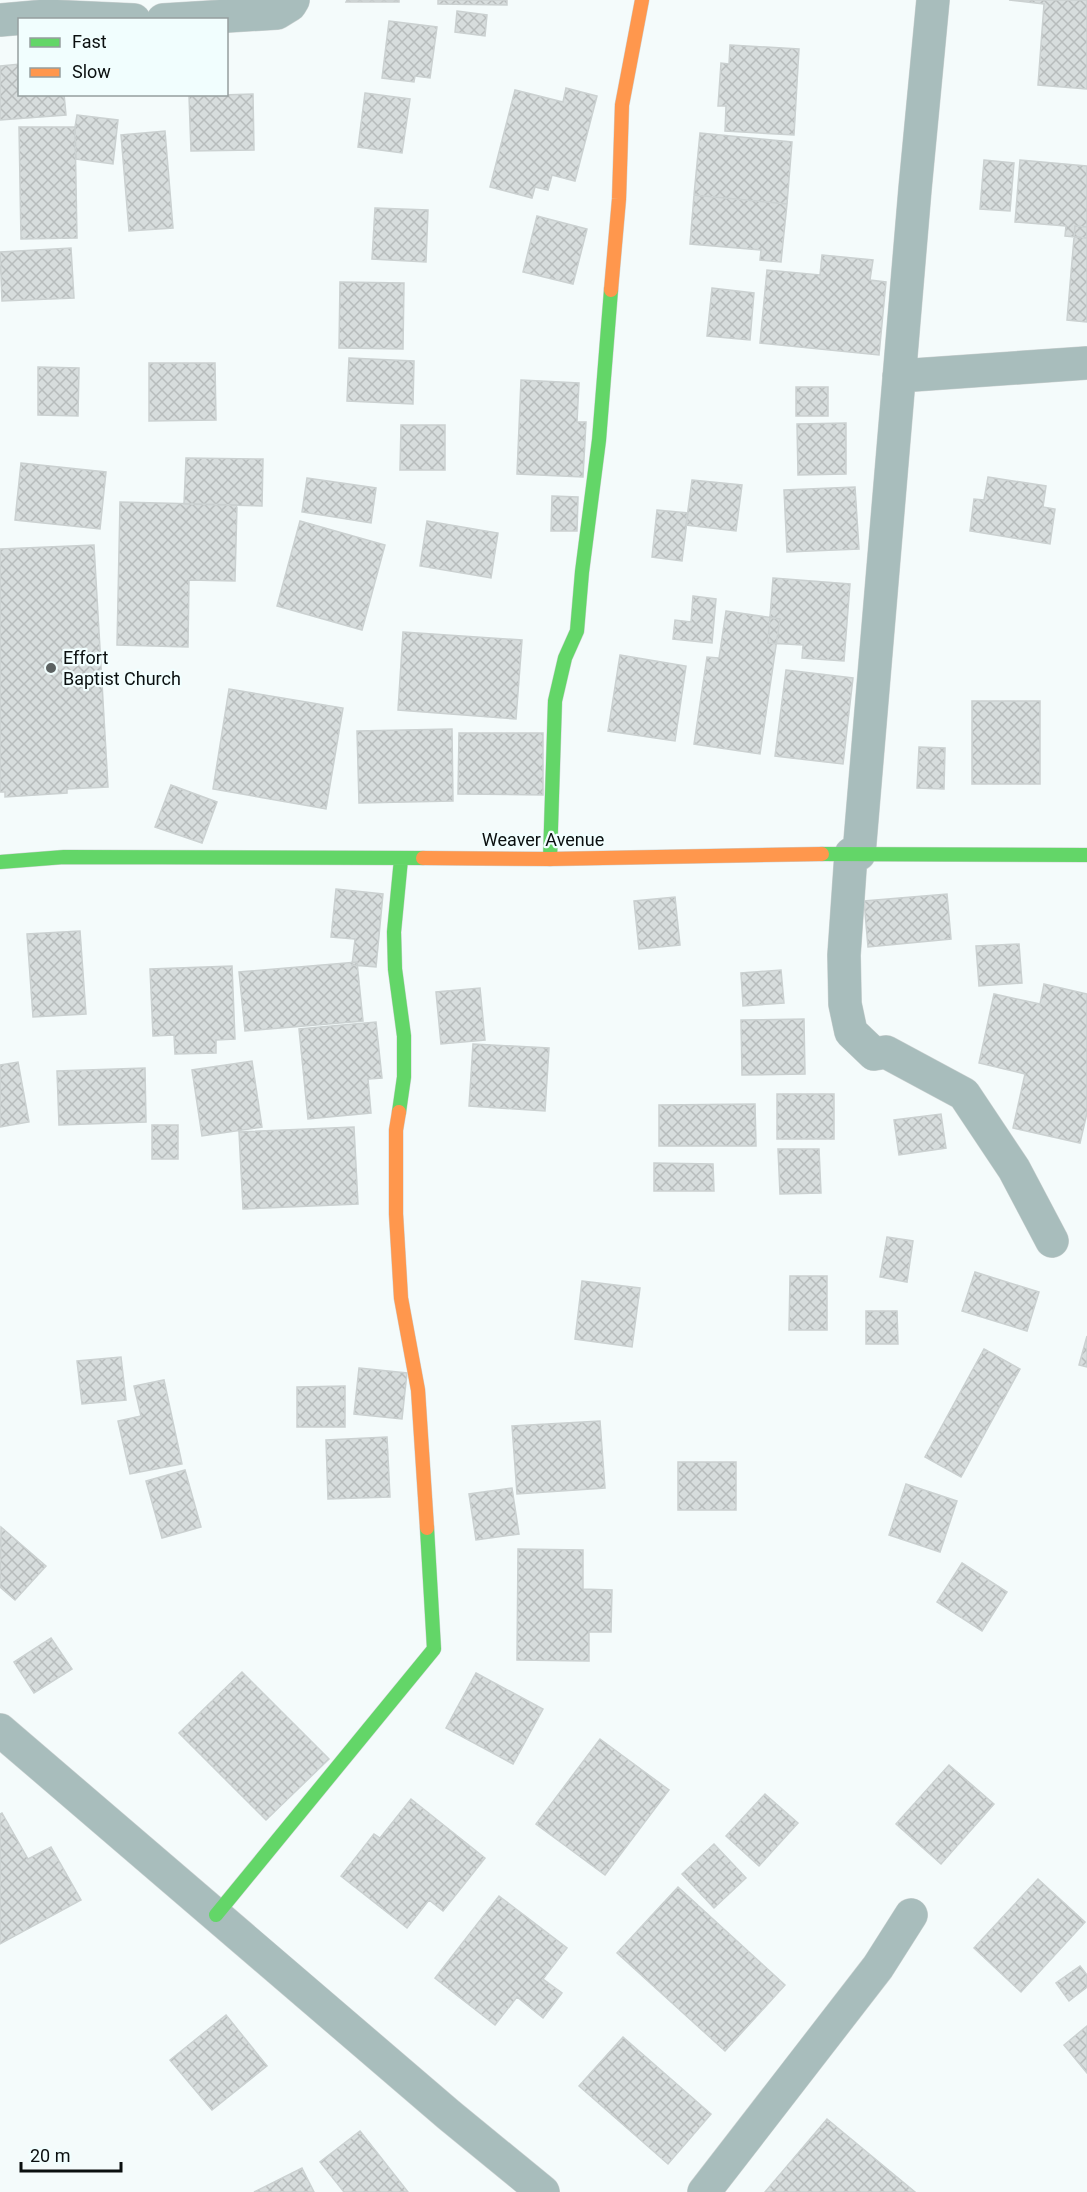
<svg xmlns="http://www.w3.org/2000/svg" width="1087" height="2192" viewBox="0 0 1087 2192" font-family="Roboto,sans-serif">
<style>
.building{fill:url(#building-cross-hatch);stroke:#cbd1d1;stroke-width:1.5}
.lines{fill:none;stroke-linecap:round;stroke-linejoin:round}
.street-casing{stroke:#cfd4d4;stroke-width:34}
.fast-casing{stroke:#cfd4d4;stroke-width:15}
.slow-casing{stroke:#cfd4d4;stroke-width:15}
.street{stroke:#a8bdbc;stroke-width:33}
.fast{stroke:#63d668;stroke-width:14}
.slow{stroke:#ff974d;stroke-width:14}
.poi-dot{fill:#5c6262;stroke:#f1fefe;stroke-width:2}
.labels{text-anchor:middle;stroke-width:4.5;stroke-linejoin:round;paint-order:stroke}
.poi-label{font-size:18px;fill:#0a0f0f;stroke:#f1fefe;text-anchor:start}
.street-label{font-size:18px;fill:#0a0f0f;stroke:#f1fefe}
</style>
<defs>
<pattern id="building-cross-hatch" width="8" height="8" patternUnits="userSpaceOnUse" patternTransform="scale(1.5)"><rect width="8" height="8" fill="#d7dddd"/><path d="M0 0l8 8M0 8l8-8" fill="none" stroke="#b7bcbc"/></pattern>
</defs>
<rect width="100%" height="100%" fill="#f4fbfb"/>
<!-- building -->
<path class="building" d="M347 0H399V2H346Z
M438 0H507V5L438 4Z
M1009 0H1087V89L1038 85 1044 4Z
M457 11 487 15 485 36 455 32Z
M389 21 437 27 430 78 415 76 414 82 382 78Z
M730 45 799 49 794 135 725 131 726 106H718L721 63 729 64Z
M20 64V94H64L66 115 0 120V66Z
M566 88 597 96 575 181 552 175 548 190 535 187 532 198 490 187 515 90 563 102Z
M365 93 410 99 402 153 358 147Z
M253 94 254 150 191 151 189 96Z
M77 115 118 120 113 164 76 159 75 127Z
M19 127H75L77 238 21 239Z
M165 131 173 228 129 231 121 135Z
M700 133 792 142 787 204 694 195Z
M984 160 1014 163 1010 211 980 209Z
M1020 160 1087 166V238L1065 236 1066 226 1015 222Z
M694 195 787 204 781 262 760 260 761 250 690 244Z
M375 208 428 210 426 262 372 259Z
M537 216 587 229 573 284 523 272Z
M1075 226 1087 227V322L1067 320Z
M71 248 74 298 2 301 0 252Z
M822 255 873 260 870 280 886 282 879 355 760 343 767 270 820 275Z
M340 282 404 283 403 349 339 348Z
M712 288 754 293 750 340 707 336Z
M349 358 414 361 413 404 347 401Z
M149 363H215L216 420 149 421Z
M38 367 79 368 78 416 38 415Z
M521 380 579 383 577 422H586L583 477 517 474Z
M796 387H828V416H796Z
M846 423V474L798 475 797 424Z
M401 425H445V470H400Z
M186 458 263 459 262 506 184 504Z
M21 463 106 472 100 529 15 520Z
M988 477 1046 486 1043 507 1055 509 1050 544 970 531 974 499 984 500Z
M307 478 376 488 371 523 302 512Z
M692 480 742 485 736 531 686 525Z
M855 487 859 549 787 552 784 490Z
M552 496 578 497 577 531H551Z
M120 502 237 505 235 581 189 580 188 647 117 645Z
M657 510 688 513 682 561 652 557Z
M300 521 385 545 362 630 277 606Z
M427 521 498 533 491 578 420 566Z
M94 545 108 787 67 789V793L5 797V792H0V549Z
M773 578 850 584 844 661 802 658 803 645 768 643Z
M693 596 716 599 712 643 673 639 675 620 691 622Z
M726 611 780 619 760 754 694 744 707 657 719 658Z
M403 632 522 640 516 719 398 710Z
M620 655 686 666 675 741 608 731Z
M786 670 853 678 843 764 775 756Z
M229 689 343 708 326 809 213 789Z
M972 701H1040V784H972Z
M452 729 453 801 359 803 357 731Z
M459 733H543V795L458 794Z
M919 747 945 748 944 789 917 788Z
M171 785 217 802 202 843 155 827Z
M336 889 383 894 376 967 352 965 355 939 331 937Z
M947 894 951 939 868 947 864 901Z
M675 897 680 945 639 949 634 901Z
M80 931 86 1014 33 1017 27 934Z
M1019 944 1022 983 979 986 976 946Z
M357 962 363 1021 245 1031 239 972Z
M232 966 235 1039 216 1040V1053L175 1054 174 1035 153 1036 150 969Z
M781 970 784 1003 743 1006 741 973Z
M1044 984 1087 994V1113L1080 1143 1013 1128 1025 1074 979 1063 994 994 1040 1004Z
M480 988 485 1040 441 1044 436 992Z
M804 1019 805 1074 742 1075 741 1020Z
M376 1022 382 1078 368 1079 371 1113 308 1119 299 1029Z
M473 1044 549 1048 545 1111 469 1106Z
M252 1061 262 1127 202 1136 192 1070Z
M18 1062 29 1122 0 1127V1065Z
M145 1068 146 1122 59 1125 57 1071Z
M777 1094H834V1139H777Z
M755 1104 756 1146H659V1105Z
M941 1114 946 1148 899 1155 894 1120Z
M152 1125H178V1159H152Z
M354 1127 358 1204 243 1209 239 1132Z
M778 1149H819L821 1193 780 1194Z
M654 1163 713 1164 714 1191H654Z
M887 1237 913 1241 907 1282 880 1277Z
M975 1272 1039 1292 1027 1331 962 1311Z
M790 1276H827V1330H789Z
M582 1281 640 1288 632 1347 575 1339Z
M866 1311H897L898 1344H866Z
M1087 1336V1367L1079 1365Z
M984 1349 1020 1369 961 1477 925 1457Z
M121 1357 126 1400 82 1404 77 1361Z
M359 1368 407 1373 402 1419 354 1414Z
M164 1380 182 1464 130 1474 118 1421 141 1416 134 1386Z
M345 1386V1427H297V1387Z
M600 1421 605 1488 517 1494 512 1426Z
M387 1437 390 1497 328 1499 326 1440Z
M678 1462H736V1510H678Z
M185 1470 201 1527 162 1538 146 1481Z
M906 1484 957 1501 940 1552 889 1535Z
M512 1488 519 1534 476 1540 469 1494Z
M1 1527 46 1566 15 1600 0 1587Z
M518 1549 583 1550V1589L612 1590 611 1632H589V1661L517 1660Z
M962 1563 1007 1592 982 1631 937 1602Z
M51 1638 72 1669 34 1693 14 1662Z
M242 1672 329 1759 266 1820 179 1733Z
M476 1673 543 1709 513 1764 446 1728Z
M600 1739 669 1790 605 1875 536 1824Z
M949 1765 994 1804 941 1864 896 1824Z
M765 1794 798 1823 759 1866 726 1836Z
M411 1799 485 1858 443 1911 429 1900 407 1928 341 1876 374 1834 380 1838Z
M2 1813 28 1859 51 1847 81 1900 0 1944V1814Z
M714 1844 746 1878 714 1908 682 1874Z
M1038 1879 1085 1922 1021 1992 974 1948Z
M678 1887 785 1985 725 2051 617 1953Z
M499 1896 567 1948 543 1979 562 1993 543 2018 517 1997 495 2025 435 1978Z
M1080 1966 1087 1975V1987L1069 2001 1056 1983Z
M226 2015 267 2066 212 2110 170 2060Z
M1087 2026V2073L1064 2045Z
M623 2037 711 2114 668 2164 579 2086Z
M827 2119 915 2192H765Z
M360 2131 408 2192H344L320 2162Z
M302 2168 314 2192H254Z"/>
<g class="lines">
<defs>
<path id="street" d="M0 20 46 16 134 20
M163 20 277 13 290 5 293 0
M899 376 1087 363
M851 854 844 955 845 1004 851 1032 874 1054 886 1052 964 1094 1014 1169 1052 1241
M859 854 915 189 933 0
M0 1730 449 2115 543 2192
M704 2192 878 1967 911 1915"/>
<path id="fast" d="M822 854 1087 855
M550 859 555 701 565 658 577 631 582 572 599 440 611 290
M0 862 64 857 423 858
M399 1112 404 1077V1036L395 969 394 932 401 859
M216 1915 434 1649 427 1528"/>
<path id="slow" d="M611 290 619 199 622 105 642 0
M423 858 550 859 822 854
M399 1112 396 1130V1214L401 1298 418 1390 427 1528"/>
</defs>
<!-- street casing -->
<use href="#street" class="street-casing"/>
<!-- fast casing -->
<use href="#fast" class="fast-casing"/>
<!-- slow casing -->
<use href="#slow" class="slow-casing"/>
<!-- street -->
<use href="#street" class="street"/>
<!-- fast -->
<use href="#fast" class="fast"/>
<!-- slow -->
<use href="#slow" class="slow"/>
</g>
<!-- markers -->
<circle class="poi-dot" cx="51" cy="668" r="6"/>
<g class="labels">
<!-- poi labels -->
<g class="poi-label">
<text x="63" y="664">Effort<tspan x="63" dy="21">Baptist Church</tspan></text>
</g>
<!-- street labels -->
<g class="street-label">
<text x="543" y="846">Weaver Avenue</text>
</g>
</g>
<!-- legend -->
<rect x="18" y="18" width="210" height="78" fill="#f1fefe" stroke="#959e9e" stroke-width="1.5"/>
<rect x="30" y="38" width="30" height="9" fill="#63d668" stroke="#959e9e" stroke-width="1.5"/>
<text x="72" y="48" font-size="18" fill="#0a0f0f">Fast</text>
<rect x="30" y="68" width="30" height="9" fill="#ff974d" stroke="#959e9e" stroke-width="1.5"/>
<text x="72" y="78" font-size="18" fill="#0a0f0f">Slow</text>
<!-- scale -->
<path d="M21 2162v9h100v-9" fill="none" stroke="#0a0f0f" stroke-width="3"/>
<text x="30" y="2162" font-size="18" fill="#0a0f0f" stroke="#f1fefe" stroke-width="4.5" paint-order="stroke">20 m</text>
</svg>
